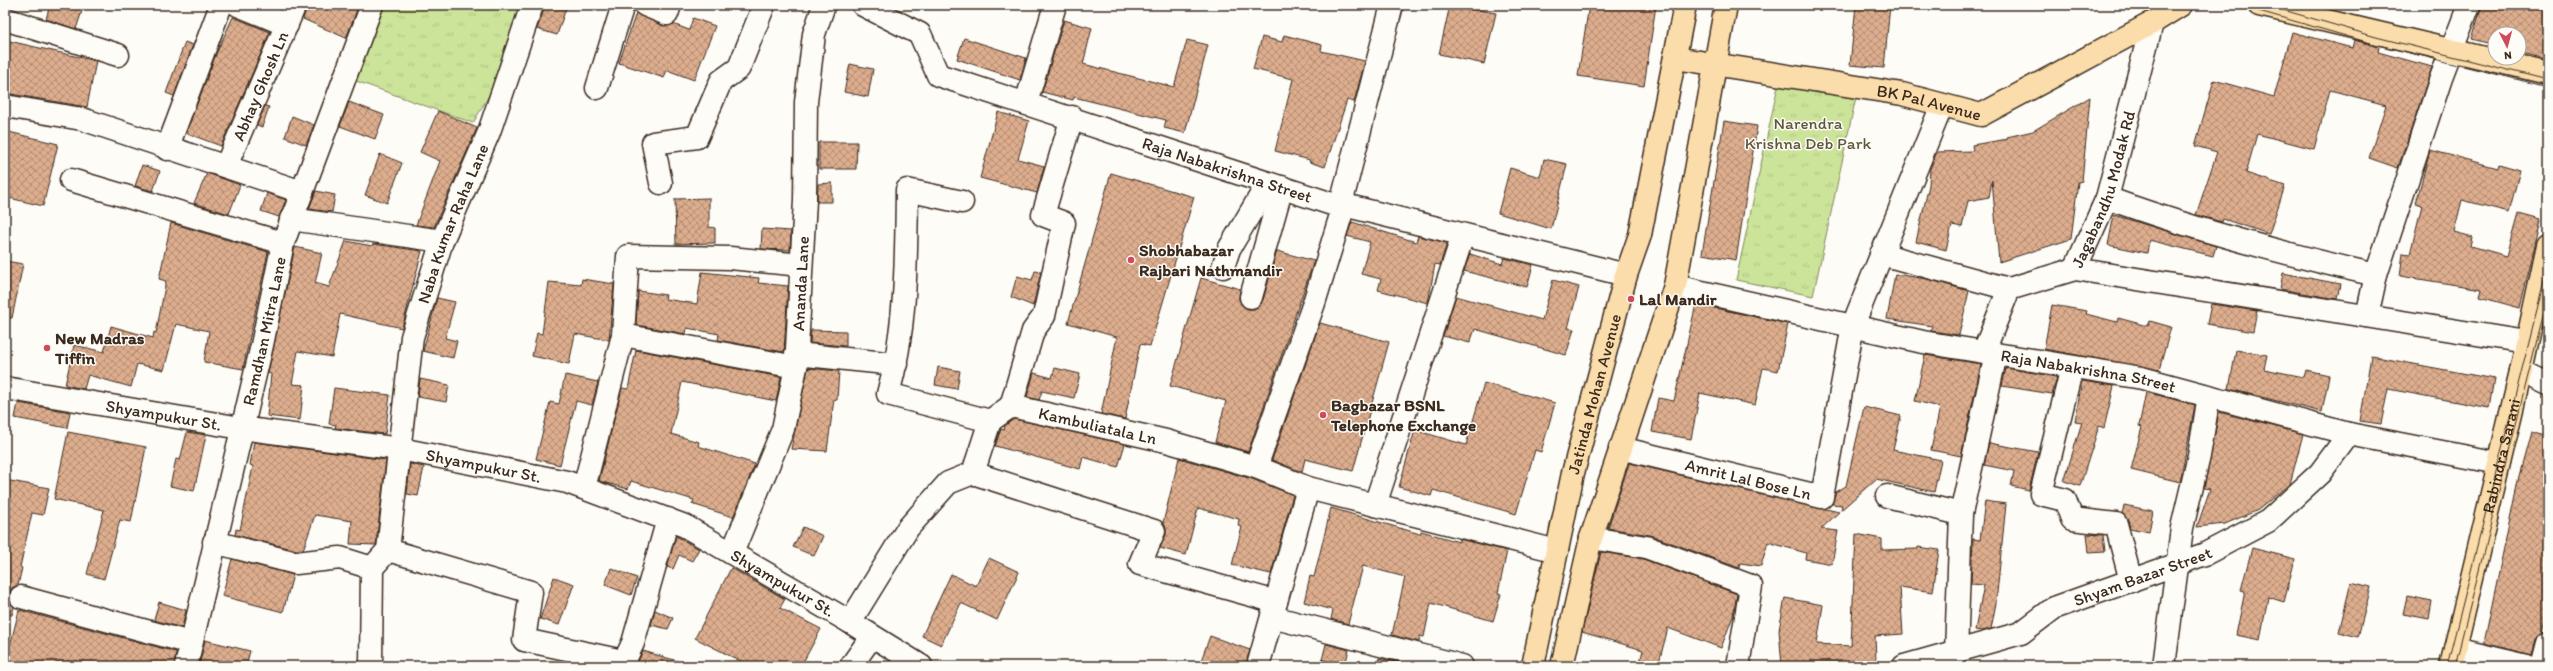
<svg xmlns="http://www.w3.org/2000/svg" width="2553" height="671" viewBox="0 0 2553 671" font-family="Itim,sans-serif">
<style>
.grass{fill:url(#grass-tufts);stroke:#83875c}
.building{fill:url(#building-cross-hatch);stroke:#3b2a1e}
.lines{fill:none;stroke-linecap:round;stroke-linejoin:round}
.minor-casing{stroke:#3b2a1e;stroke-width:25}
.major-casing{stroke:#3b2a1e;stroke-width:25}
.minor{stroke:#fdfcf7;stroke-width:22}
.major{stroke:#fbddab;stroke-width:22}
.tram{stroke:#3b2a1e;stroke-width:1}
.poi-dot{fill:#d1495b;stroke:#fdfcf7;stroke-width:1.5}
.labels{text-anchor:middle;stroke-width:3;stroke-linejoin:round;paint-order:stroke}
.street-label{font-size:17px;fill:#3b2a1e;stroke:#fdfcf7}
.park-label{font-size:17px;fill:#5f583d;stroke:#fdfcf7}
.poi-label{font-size:17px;font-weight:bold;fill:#3b2a1e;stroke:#fdfcf7;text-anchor:start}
</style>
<defs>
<pattern id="grass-tufts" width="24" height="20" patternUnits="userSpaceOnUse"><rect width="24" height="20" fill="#cbe49a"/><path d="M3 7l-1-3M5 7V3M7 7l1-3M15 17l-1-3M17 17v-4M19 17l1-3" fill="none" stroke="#afc484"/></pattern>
<pattern id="building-cross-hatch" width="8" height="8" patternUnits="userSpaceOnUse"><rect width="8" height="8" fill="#ddad8e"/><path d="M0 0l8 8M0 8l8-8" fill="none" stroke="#b48d73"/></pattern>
</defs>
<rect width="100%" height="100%" fill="#fdfcf7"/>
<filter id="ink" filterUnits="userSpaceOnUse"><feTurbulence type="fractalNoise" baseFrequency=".025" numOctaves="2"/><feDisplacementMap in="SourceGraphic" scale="8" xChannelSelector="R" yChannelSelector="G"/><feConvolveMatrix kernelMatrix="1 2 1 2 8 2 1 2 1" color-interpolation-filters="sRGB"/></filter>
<g filter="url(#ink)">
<!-- grass -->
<path class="grass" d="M374 5H525L508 63 473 123 345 77Z
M1779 81 1856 97 1813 296 1736 280Z"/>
<!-- building -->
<path class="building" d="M50 5H84L76 29 46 19Z
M307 5H359L346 38 303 19Z
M546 5H558L566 8 557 35 537 29Z
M1450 5 1496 13 1484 64 1439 54Z
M1589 5H1656L1644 86 1578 76Z
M1856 5H1890L1884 68 1850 65Z
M2482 5H2548V60L2519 52V34H2495V45L2472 39Z
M636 13 663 26 673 24 689 30 693 18 715 26 694 80 667 70 664 78 619 63Z
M233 17 270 32 221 146 186 133 216 54Z
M1064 20 1092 28 1083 64 1174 87 1187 40 1208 45 1185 133 1164 128 1166 120 1074 97 1073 100 1042 92Z
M2292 32 2352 48 2354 40 2379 47 2378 52 2432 67 2398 168 2369 158 2386 105 2330 90 2314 149 2257 134 2246 173 2285 186 2269 234 2223 219 2222 222 2196 215 2217 152 2195 146 2214 80 2274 97Z
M1284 35 1322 45 1321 51 1365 61 1354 102 1347 100 1325 167 1309 162 1310 160 1275 151 1293 79 1253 69 1262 37 1282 42Z
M964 38 1026 58 1020 80 957 59Z
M5 40 96 61 87 107 5 93Z
M185 42 193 45 174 96 166 93Z
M850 64 873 69 868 97 844 92Z
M2090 97 2082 181 2078 182 2071 239 1999 262 1992 180 1989 197 1968 201 1962 227 1952 225 1946 250 1916 242 1929 185 1930 169 1937 152 1973 151 1972 145 2008 139 2007 137 2033 131Z
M349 102 384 115 375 139 340 126Z
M265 106 269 107 262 127 257 125Z
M438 111 477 128 434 227 416 225 440 161 420 152Z
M998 112 1029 121 1018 159 1044 166 1037 193 980 178Z
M292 116 314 125 306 145 285 137Z
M1724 121 1757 126 1736 260 1702 254Z
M5 131 58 144 43 206 5 197Z
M819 142H857L856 169H819Z
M2430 150 2498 168 2499 164 2520 170 2509 212 2462 200 2454 232 2473 237 2471 246 2507 256 2519 213 2541 219 2520 308 2480 297 2482 289 2400 276 2403 253 2410 254 2422 205 2416 203Z
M380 154 402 163 387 203 365 195Z
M1544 159 1567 164 1551 229 1498 213 1510 168 1540 177Z
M142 165 160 171 153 191 135 186Z
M207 173 240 185 229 214 194 203Z
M1111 173 1194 197 1150 346 1140 344 1125 419 1101 414 1117 337 1068 323Z
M832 183V202H817L818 184Z
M316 191 335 195 332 212 309 209Z
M267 193 286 200 279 217 261 211Z
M709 198V227L715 228V243L676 244 675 199Z
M2114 215 2216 246 2213 256 2149 240 2147 253 2108 245Z
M1352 222 1416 242 1418 236 1447 243 1440 265 1435 264 1428 303 1378 290 1381 279 1361 274 1370 242 1347 236Z
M171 223 268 252 243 369 204 362 209 331 176 324 164 370 137 364 131 387 88 375 84 389 65 385 74 345 104 352 111 326 153 338 154 332 156 333 166 281 159 279Z
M762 229 791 231 790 250 761 249Z
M346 241 372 246 373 244 422 251 402 328 340 314 332 357 298 351 292 384 304 385 300 420 267 416 271 374 268 373 295 247 322 253 315 283 329 287Z
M1277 251 1314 261 1248 452 1215 442 1226 401 1170 386 1201 278 1240 289 1239 300 1242 305 1247 309H1254L1263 300Z
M1470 254 1502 264 1504 258 1533 265 1527 287 1464 271Z
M5 261 23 264 12 318H5Z
M1035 271 1041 272 1033 306 1011 297 1017 276 1032 280Z
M702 272 759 278 758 283 788 286 784 352 718 340 719 334 687 328 686 334 636 325 638 291 666 295 665 299 697 304Z
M2283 273 2340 284 2337 299 2280 289Z
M1895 274 1927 279 1969 291 1959 335 1931 331 1932 326 1887 319Z
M582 279 614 284 609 340 575 334 569 364 532 356 537 333 542 334 549 282 581 285Z
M1553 280 1579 287 1568 328 1574 329 1566 355 1475 329 1470 343 1443 336 1456 296 1542 320Z
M437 298 455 302 445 338 457 341 453 358 423 351Z
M1696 304 1788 324 1778 371 1763 368 1755 405 1700 393 1691 439 1652 432 1658 398 1674 401Z
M2211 304 2257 311 2253 332 2207 324Z
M2052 305 2087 311 2086 314 2117 322 2118 318 2148 326 2150 321 2171 327 2159 370 2044 349Z
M1320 323 1389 342 1353 471 1305 459 1302 472 1272 460Z
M811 330 846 331V346L810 343Z
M636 350 781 377 776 401 682 382 671 434 699 442 698 446 755 464 733 517 692 504 694 500 631 481 628 489 599 481 622 388 628 389Z
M2236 350 2267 355 2264 369 2304 377 2306 370 2329 375 2322 412 2229 389Z
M1925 355 1981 364 1961 456 1931 450 1940 407 1915 401Z
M2371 356 2494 379 2489 408 2388 389 2381 424 2360 421Z
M938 367 960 371 957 389 935 385Z
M808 368 839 371 837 400 834 399 827 451 791 449Z
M1055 368 1080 374 1074 398 1042 391 1039 400 1027 397 1034 373 1052 378Z
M2006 368 2057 377 2052 394 2002 386Z
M565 375 598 382 592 405 576 401 560 465 536 459 550 402 559 404Z
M420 379 449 385 446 402 418 397Z
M2082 381 2114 386 2104 428 2099 426 2080 486 2064 481 2082 422 2075 421Z
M1484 383 1555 403 1541 452 1535 450 1516 514 1433 490 1431 496 1399 487 1415 430 1466 445Z
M334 388 390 395 385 434 335 428 336 425 329 424Z
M2146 392 2195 405 2180 482 2131 470 2142 427 2139 426Z
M18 403 70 412 67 428 15 418Z
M1864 407 1901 416 1893 450 1941 460 1934 492 1876 479 1841 510 1842 505 1832 504 1836 492 1846 486Z
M2219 412 2303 434 2290 484 2287 486 2258 510 2225 524 2197 527 2210 489 2204 488Z
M1014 419 1125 444 1118 467 1083 457 1080 469 995 446 1001 429 1004 430 1005 425Z
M68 432 146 447 131 522 120 520 104 579 87 574 104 510 54 499Z
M187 432 206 435 194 491 170 486 176 459 180 460Z
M2531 432 2548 437V610L2543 632 2536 639 2532 655 2484 643 2519 476Z
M254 442 386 460 376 545 350 544 352 521 315 515 303 550H297L235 535 236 529 240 530 253 466 250 465Z
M1989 443 2038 452 2029 490 2011 486 2014 471 1984 465Z
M1179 458 1252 479 1293 495 1271 574 1232 565 1242 527 1238 526 1239 519 1198 508 1186 555 1160 548 1166 535V529L1163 523Z
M1629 463 1839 512 1821 529 1838 531 1832 564 1805 559 1806 553 1768 542 1761 566 1740 563 1739 568 1650 535 1608 528Z
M410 464 424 467 418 496 407 494Z
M5 480 49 488 43 515 32 513 20 567 22 568 18 585 12 588 9 594V601L14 607 12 615H5Z
M1985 501 2006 504 1996 603 1991 629 1982 631 1975 630 1984 585 1971 584 1973 539 1980 540Z
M2124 505 2153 511 2149 532 2130 528 2128 520 2122 514Z
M1331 508 1420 534 1421 531 1459 542V539L1507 551 1498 593 1501 594 1493 621 1431 603 1424 637 1420 636 1419 642 1392 635 1405 577 1363 566 1348 624 1331 619 1333 610 1304 602 1310 576 1314 577Z
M803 527 823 536 814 556 793 547Z
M1856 534 1882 539V550L1918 549V547L1939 550 1933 592 1900 587 1903 634 1875 636 1876 662 1828 663V666H1782L1779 630 1785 598 1823 605 1817 644 1851 646Z
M2087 534 2103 535 2105 551 2089 552Z
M676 536 699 549 692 561 679 555 673 569 667 567Z
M2252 548 2295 559 2284 602 2268 597 2260 640 2236 635 2245 591 2241 590Z
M1601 552 1643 559 1737 594 1733 616 1721 648 1668 628 1658 666H1639L1643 650 1582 632Z
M989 558 1019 572 997 620 961 603 941 645 922 636 951 574 976 586Z
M232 559 293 575 283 612 222 596Z
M611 568 637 578 631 595 605 585Z
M731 568 785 599 780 608 821 629 801 666H750L695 638Z
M554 577 574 584 559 625 540 619Z
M2351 582 2371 587 2358 637 2339 632Z
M2407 596 2432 601 2429 619 2403 614Z
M159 602 186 610 182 628 154 620Z
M19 610 176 652 174 666H5V641L11 642Z
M655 610 673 618 668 629 651 625Z
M1210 636 1250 650 1245 666H1199Z
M205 640 250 651 246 666H199Z
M1326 644 1349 650 1345 665 1322 660Z
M643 651 681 662 680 666H636Z
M1379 658 1412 666H1377Z"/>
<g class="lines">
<defs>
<g id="minor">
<path d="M238 5 287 25"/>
<path d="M645 5 667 14 670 5"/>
<path id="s1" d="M863 5 920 34 938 75 1332 204 1344 205 1626 275"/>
<path d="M5 19 118 55"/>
<path d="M597 88 623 5"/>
<path d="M1026 103 1055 5"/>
<path d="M5 106 82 119 302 192"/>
<path d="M167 149 221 5"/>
<path id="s2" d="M226 166 295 5"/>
<path d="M71 180 283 243"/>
<path d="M661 183 653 143 697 137 721 81 739 68 764 5"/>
<path d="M2107 198C2195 230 2285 254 2376 275"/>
<path id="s3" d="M962 202 907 190C906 259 907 327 888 394L990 421 1011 406 1166 441 1256 467 1308 488 1557 551"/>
<path d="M1341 204 1392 5"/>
<path d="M291 219 442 241"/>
<path d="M1881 254 2009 289"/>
<path d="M1223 267 1229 249 1268 183"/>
<path d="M2075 269 2526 342"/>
<path id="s4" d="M1675 286 1923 342 2142 378 2349 434 2499 463"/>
<path d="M1251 297 1282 187"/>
<path d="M2367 316 2376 275 2441 78 2469 5"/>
<path d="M623 335 796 367"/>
<path id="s5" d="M1984 351 2009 289 2075 269 2107 198 2152 23"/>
<path d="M796 354 896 364"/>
<path d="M2072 367 2041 494 2065 500 2072 519 2116 524 2131 581"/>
<path d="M2521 371 2548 384"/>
<path id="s6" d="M5 388 241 428 400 449 567 482 685 526 850 622 921 666"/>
<path d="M1011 406 1033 331 1044 316 1064 223 1043 215 1072 117"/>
<path id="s7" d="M1620 448 1822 497 1853 325 1942 105"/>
<path d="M1256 467 1314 303 1344 205"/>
<path d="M973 473 1154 531 1140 564 1276 602"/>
<path d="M584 488 623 335 628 256 730 258 801 265"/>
<path d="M1887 496 1961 514"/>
<path d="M1375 505 1463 235"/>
<path d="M1591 538 1646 547 1751 586 1738 666"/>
<path d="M214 542 296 563 340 558 372 568"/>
<path d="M388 550 531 592 524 640 623 661"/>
<path id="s8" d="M732 553 783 429 796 367 805 200 806 102 814 34 824 5"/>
<path d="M21 597 191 643"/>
<path d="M1272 617 1462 666"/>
<path d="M850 622 908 528 948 483 973 473 990 421"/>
<path d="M2455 649 2527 666"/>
<path d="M1956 653 1961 514 1996 354"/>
<path id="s9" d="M186 666 262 345 283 243 372 5"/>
<path id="s10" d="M371 666 372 568 388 550 412 337 442 241 489 132 532 5"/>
<path d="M622 666 633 643 668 519"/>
<path d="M851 666 872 636"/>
<path d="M1258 666 1308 488"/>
<path id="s11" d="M1904 666 2021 633 2054 608 2205 554 2268 521 2320 473 2349 434"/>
<path d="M2164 666 2182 528 2199 456 2209 396"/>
<path d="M2542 666 2548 643"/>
</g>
<g id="major">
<path d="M2259 5 2548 73"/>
<path id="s12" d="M1675 58 1902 94 1981 115 2152 23 2181 5"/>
<path id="s13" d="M1533 666 1573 473 1626 275 1640 235 1685 5"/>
<path d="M1562 666 1591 538 1675 286 1726 5"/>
<path id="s14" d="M2451 666 2521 371 2548 245"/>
</g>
</defs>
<!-- minor casing -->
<use href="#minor" class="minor-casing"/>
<!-- major casing -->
<use href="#major" class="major-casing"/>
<!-- minor -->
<use href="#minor" class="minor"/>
<!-- major -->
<use href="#major" class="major"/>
<!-- tram -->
<path class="tram" d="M2238 5 2374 44 2548 87
M2266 5 2376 37 2548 80
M2447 666 2548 266
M2455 666 2548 296"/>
</g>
</g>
<!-- markers -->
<g class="poi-dot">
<circle cx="1131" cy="260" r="4"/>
<circle cx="1631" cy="299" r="4"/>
<circle cx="47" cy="348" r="4"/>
<circle cx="1323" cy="415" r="4"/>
</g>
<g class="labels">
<!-- street labels -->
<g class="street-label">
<text dy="6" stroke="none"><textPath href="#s2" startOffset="87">Abhay Ghosh Ln</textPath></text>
<text dy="6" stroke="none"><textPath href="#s12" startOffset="258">BK Pal Avenue</textPath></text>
<text dy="6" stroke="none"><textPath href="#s1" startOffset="413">Raja Nabakrishna Street</textPath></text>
<text dy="6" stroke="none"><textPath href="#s5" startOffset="221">Jagabandhu Modak Rd</textPath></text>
<text dy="6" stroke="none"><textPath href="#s10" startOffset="457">Naba Kumar Raha Lane</textPath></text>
<text dy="6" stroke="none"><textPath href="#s8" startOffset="281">Ananda Lane</textPath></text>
<text dy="6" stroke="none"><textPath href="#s9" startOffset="344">Ramdhan Mitra Lane</textPath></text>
<text dy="6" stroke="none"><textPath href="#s4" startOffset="422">Raja Nabakrishna Street</textPath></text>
<text dy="6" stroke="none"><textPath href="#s13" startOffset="279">Jatinda Mohan Avenue</textPath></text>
<text dy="6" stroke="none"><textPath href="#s6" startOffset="161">Shyampukur St.</textPath></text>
<text dy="6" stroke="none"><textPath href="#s3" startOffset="482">Kambuliatala Ln</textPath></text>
<text dy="6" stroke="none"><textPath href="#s14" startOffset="216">Rabindra Sarani</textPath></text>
<text dy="6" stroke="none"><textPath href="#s6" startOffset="485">Shyampukur St.</textPath></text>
<text dy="6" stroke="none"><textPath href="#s7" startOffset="132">Amrit Lal Bose Ln</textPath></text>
<text dy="6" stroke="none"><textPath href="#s11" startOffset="257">Shyam Bazar Street</textPath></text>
<text dy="6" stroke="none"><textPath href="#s6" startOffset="809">Shyampukur St.</textPath></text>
</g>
<!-- park labels -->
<g class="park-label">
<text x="1808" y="129">Narendra<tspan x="1808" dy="20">Krishna Deb Park</tspan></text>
</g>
<!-- poi labels -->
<g class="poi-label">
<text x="1139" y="256">Shobhabazar<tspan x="1139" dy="20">Rajbari Nathmandir</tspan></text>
<text x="1639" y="305">Lal Mandir</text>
<text x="55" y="344">New Madras<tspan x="55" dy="20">Tiffin</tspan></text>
<text x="1331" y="411">Bagbazar BSNL<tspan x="1331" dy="20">Telephone Exchange</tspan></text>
</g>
</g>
<!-- margin -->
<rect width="2553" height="671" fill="none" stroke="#fdfcf7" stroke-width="20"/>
<rect x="10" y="10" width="2533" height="651" fill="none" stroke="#3b2a1e" stroke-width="1.5" filter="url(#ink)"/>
<!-- north arrow -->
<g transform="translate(2507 46) rotate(174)"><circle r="19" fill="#fdfcf7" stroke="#afa8a0"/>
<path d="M0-3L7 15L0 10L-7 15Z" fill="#d1495b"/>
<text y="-6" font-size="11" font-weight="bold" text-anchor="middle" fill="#3b2a1e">N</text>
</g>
</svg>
